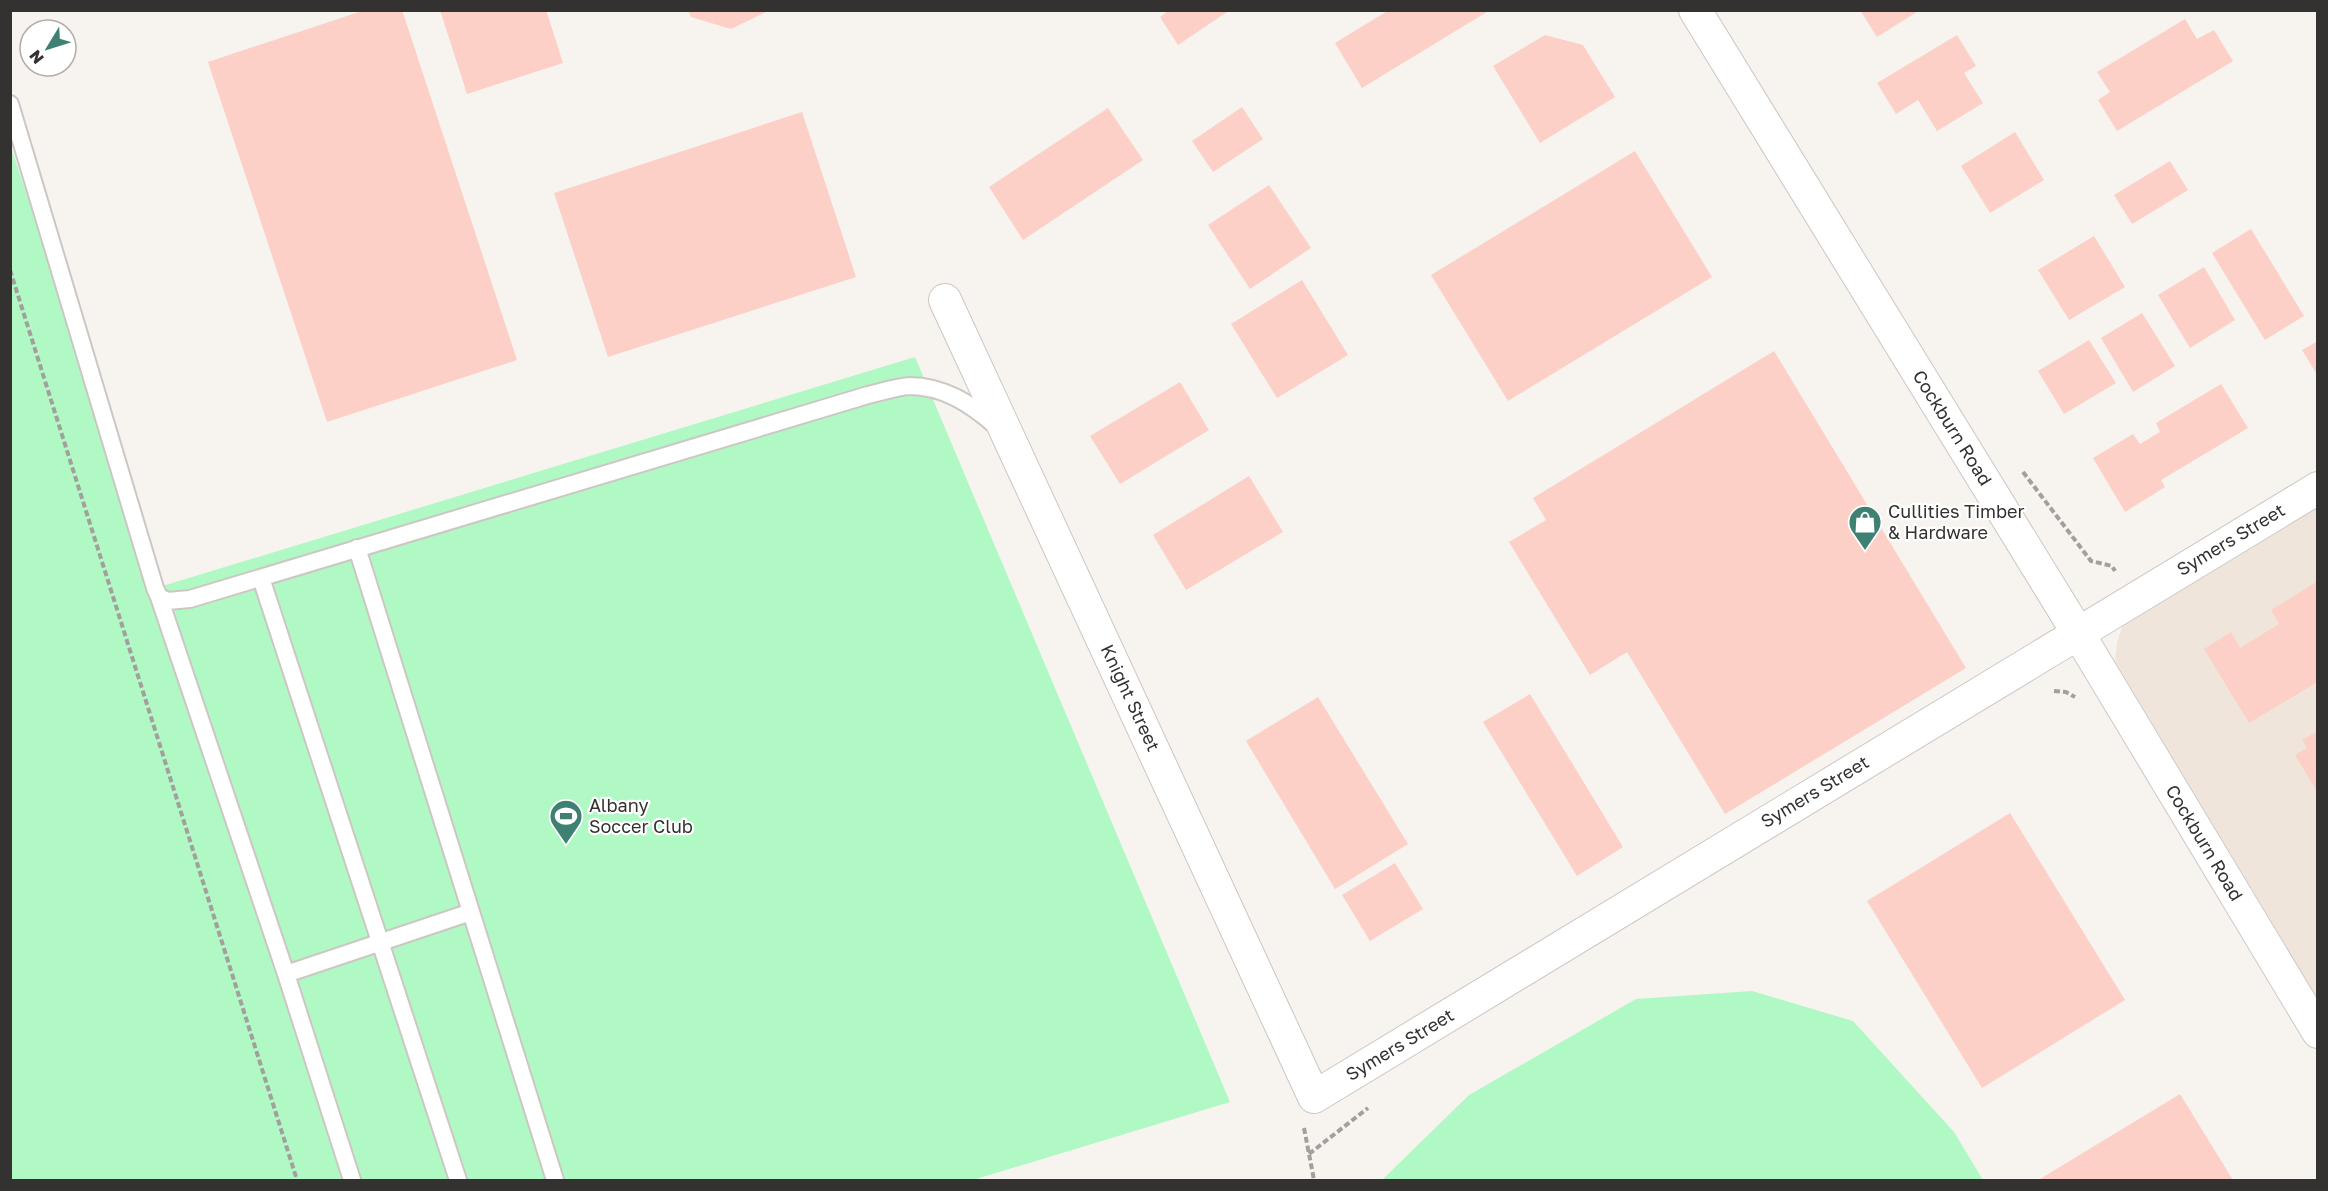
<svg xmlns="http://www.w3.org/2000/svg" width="2328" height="1191" viewBox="0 0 2328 1191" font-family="'Golos Text',sans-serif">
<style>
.built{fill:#f0e5db}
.green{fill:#b0f9c4}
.building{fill:#fcd0c7}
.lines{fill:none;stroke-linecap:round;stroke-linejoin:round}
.service-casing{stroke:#ccc7c3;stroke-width:20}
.minor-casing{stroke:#ccc7c3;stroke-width:34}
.path{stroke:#a39f9c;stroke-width:4;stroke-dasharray:6 3;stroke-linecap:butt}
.service{stroke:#fff;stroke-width:16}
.minor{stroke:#fff;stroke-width:32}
.labels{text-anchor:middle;stroke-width:4.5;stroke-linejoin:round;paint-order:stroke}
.street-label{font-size:18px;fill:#343230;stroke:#fff}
.poi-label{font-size:18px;fill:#343230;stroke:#fff;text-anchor:start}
</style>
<rect width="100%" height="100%" fill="#f7f3ef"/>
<!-- built -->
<path class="built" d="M2317 502V998L2115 661 2117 642 2124 621Z"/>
<!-- green -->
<path class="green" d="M10 144 156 588 915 357 1230 1102 973 1180H11Z
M1752 991 1853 1021 1954 1132 1983 1180H1382L1469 1095 1636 999Z"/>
<!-- building -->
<path class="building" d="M365 10H402L517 360 327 422 208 62Z
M440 10H546L563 63 467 94Z
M688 10H770L731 29 691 17Z
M1169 10H1230L1178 45 1160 17Z
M1389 10H1490L1362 88 1335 43Z
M1860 10H1920L1877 37Z
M2185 19 2197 39 2214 30 2233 61 2117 131 2098 100 2110 92 2097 72Z
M1545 35 1583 45 1615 97 1540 143 1493 66Z
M1957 35 1976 66 1964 73 1983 103 1937 131 1918 100 1896 114 1877 83Z
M1242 107 1263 139 1213 172 1192 141Z
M1108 108 1143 160 1023 240 989 187Z
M802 112 856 277 608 357 554 193Z
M2015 132 2044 180 1990 213 1961 166Z
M1635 151 1712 277 1508 401 1431 275Z
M2170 161 2188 190 2132 224 2114 195Z
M1269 185 1311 248 1250 289 1208 225Z
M2251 229 2304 316 2265 340 2212 253Z
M2094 236 2125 287 2069 320 2038 270Z
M2204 267 2235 320 2190 348 2158 295Z
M1302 280 1348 355 1277 398 1231 324Z
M2142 313 2175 366 2133 392 2101 338Z
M2089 340 2116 383 2064 414 2038 371Z
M2318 341V376L2302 350Z
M1774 351 1966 668 1725 814 1627 652 1590 675 1509 542 1546 520 1533 498Z
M1180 382 1209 430 1120 484 1090 436Z
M2221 384 2248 428 2161 480 2165 487 2125 512 2093 458 2133 434 2140 444 2160 432 2156 423Z
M1249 476 1283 532 1186 590 1153 535Z
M2318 581V686L2316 683 2249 723 2204 649 2231 632 2240 648 2279 624 2271 610Z
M1530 694 1623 847 1577 876 1483 722Z
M1318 697 1408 844 1335 889 1246 741Z
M2318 731V793L2295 755 2307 748 2302 740Z
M2010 813 2125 1000 1982 1088 1867 901Z
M1395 863 1423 909 1370 941 1342 895Z
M2180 1094 2233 1180H2041L2040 1179Z"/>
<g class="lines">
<defs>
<path id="service" d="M10 104 155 588 159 597 168 601 190 599 868 395C881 392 896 387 909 386 944 386 971 404 996 426
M357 548 555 1180
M261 578 458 1180
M159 597 286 974 352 1180
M286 974 471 912"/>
<path id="minor" d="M1695 10 2078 633 2318 1032
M945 300 1314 1097 2318 488"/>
</defs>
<!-- service casing -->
<use href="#service" class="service-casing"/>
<!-- minor casing -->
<use href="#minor" class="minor-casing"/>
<!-- path -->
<path class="path" d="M10 270 297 1180
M2023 472 2091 561 2112 566 2115 571
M2054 691 2066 692 2075 697
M1304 1128 1314 1180
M1309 1154 1368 1108"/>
<!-- service -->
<use href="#service" class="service"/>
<!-- minor -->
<use href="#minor" class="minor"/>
</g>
<!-- icons -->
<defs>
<symbol id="shop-pin" viewBox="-11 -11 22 30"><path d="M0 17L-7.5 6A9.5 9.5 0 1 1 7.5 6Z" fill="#3e8173" stroke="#fff"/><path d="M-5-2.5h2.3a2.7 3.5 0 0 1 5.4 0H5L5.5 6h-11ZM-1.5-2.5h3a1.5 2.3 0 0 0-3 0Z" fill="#fff"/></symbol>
<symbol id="stadium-pin" viewBox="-11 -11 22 30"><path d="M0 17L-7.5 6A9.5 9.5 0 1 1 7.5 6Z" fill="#3e8173" stroke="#fff"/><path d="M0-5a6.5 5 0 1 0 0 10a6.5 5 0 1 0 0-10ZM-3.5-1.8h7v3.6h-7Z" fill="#fff"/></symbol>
</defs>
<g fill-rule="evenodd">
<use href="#shop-pin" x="1846" y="503" width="38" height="52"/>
<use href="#stadium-pin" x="547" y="797" width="38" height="52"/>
</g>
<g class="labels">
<!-- street labels -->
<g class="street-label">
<text transform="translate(1952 428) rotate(58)" y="6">Cockburn Road</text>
<text transform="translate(2231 540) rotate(-31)" y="6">Symers Street</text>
<text transform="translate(1130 698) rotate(65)" y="6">Knight Street</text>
<text transform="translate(1815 792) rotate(-31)" y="6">Symers Street</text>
<text transform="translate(2204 843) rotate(59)" y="6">Cockburn Road</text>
<text transform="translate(1400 1045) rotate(-31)" y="6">Symers Street</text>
</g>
<!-- poi labels -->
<g class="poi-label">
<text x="1888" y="518">Cullities Timber<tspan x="1888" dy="21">&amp; Hardware</tspan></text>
<text x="589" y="812">Albany<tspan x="589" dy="21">Soccer Club</tspan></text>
</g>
</g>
<!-- border -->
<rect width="2328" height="1191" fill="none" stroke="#343230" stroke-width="24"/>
<!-- north arrow -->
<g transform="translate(48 48) rotate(232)"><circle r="28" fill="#ffffff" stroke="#aeadac" stroke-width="1.5"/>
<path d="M0-4.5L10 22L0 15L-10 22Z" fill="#3e8173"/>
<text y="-9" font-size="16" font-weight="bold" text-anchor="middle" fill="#343230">N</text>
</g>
</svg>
